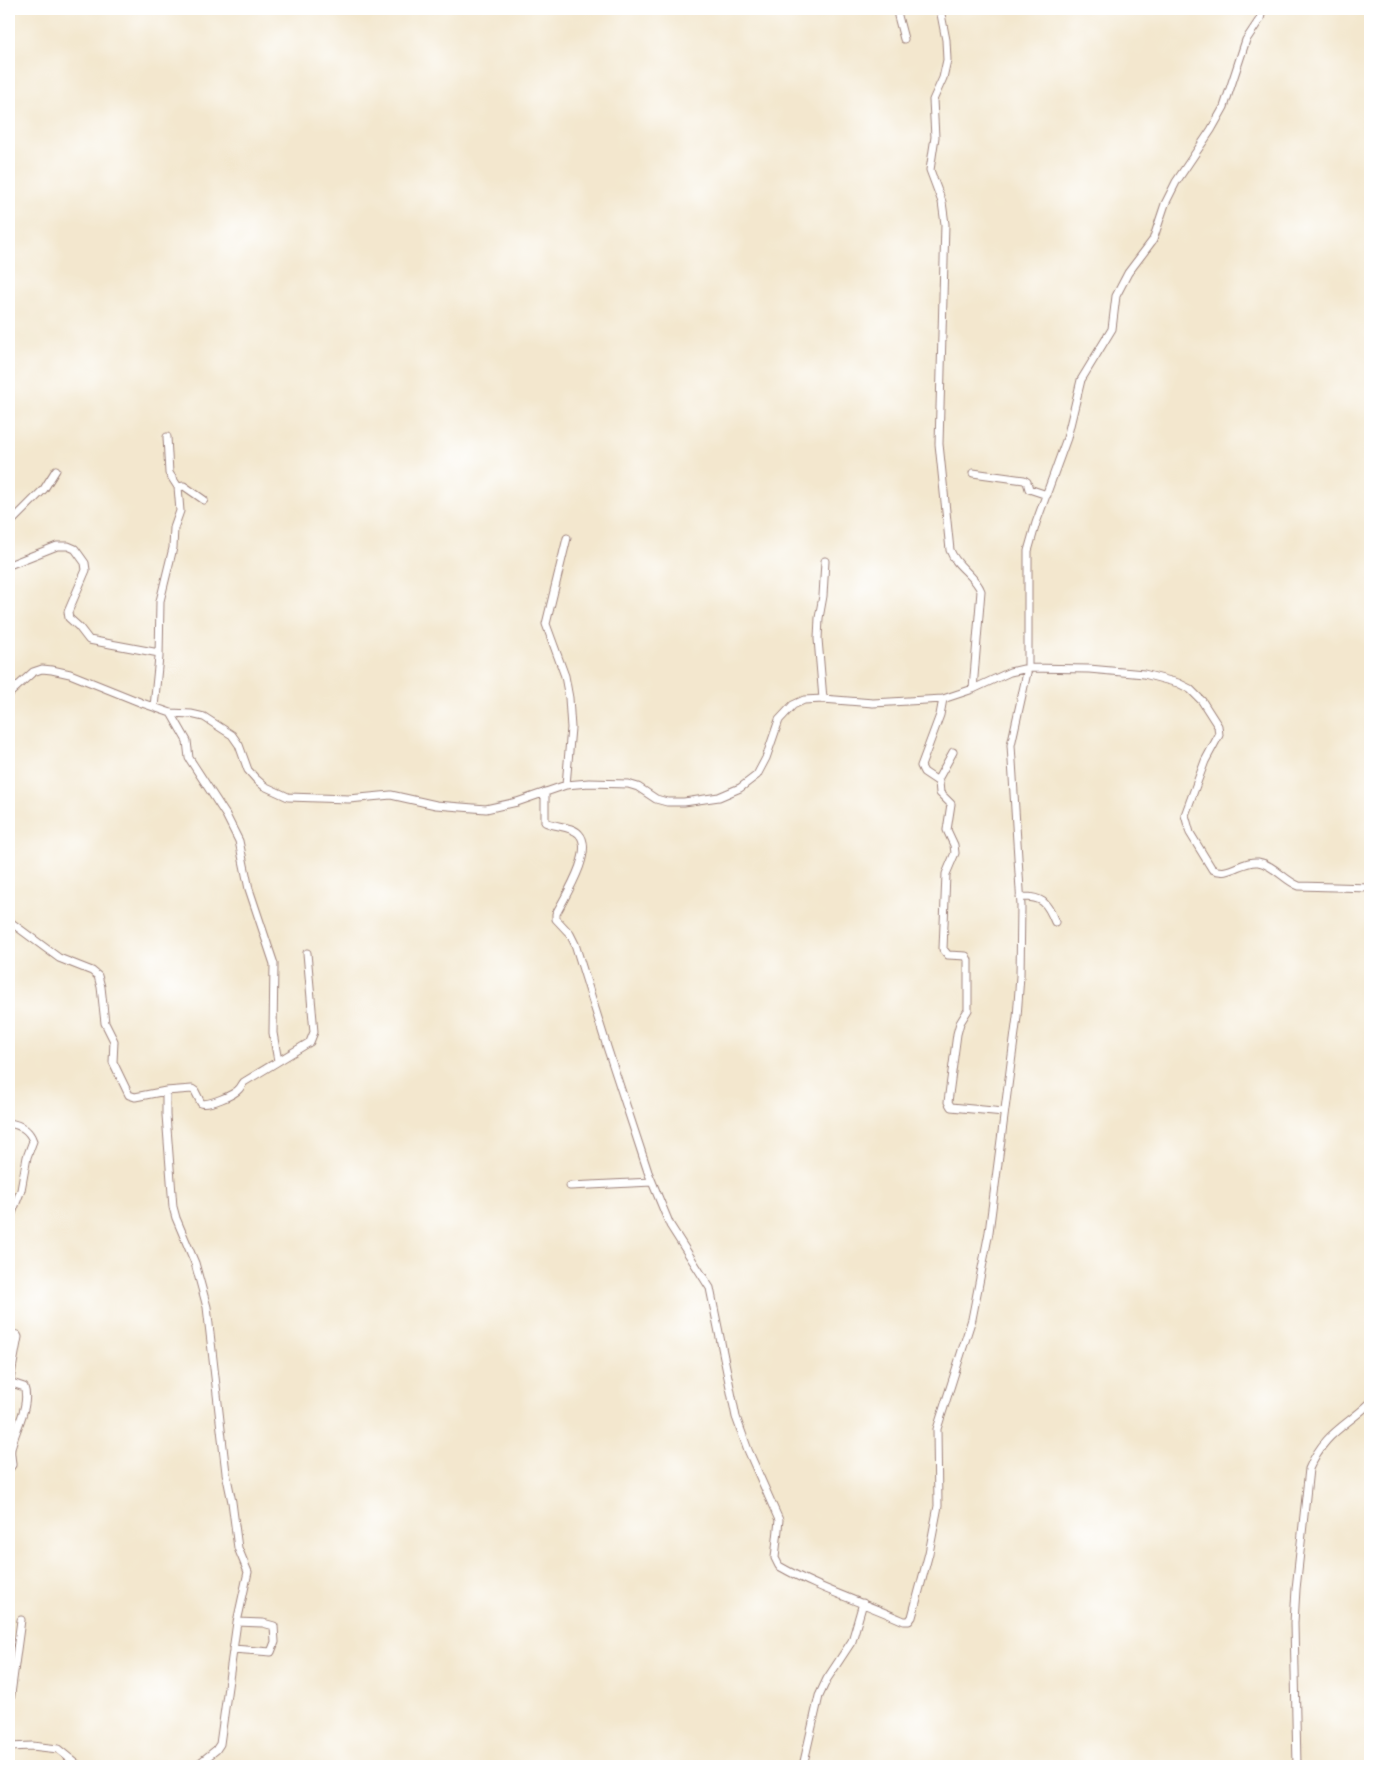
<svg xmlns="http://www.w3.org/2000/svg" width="1379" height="1775" viewBox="0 0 1379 1775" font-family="'Playpen Sans',sans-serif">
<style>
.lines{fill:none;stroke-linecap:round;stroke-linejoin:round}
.street-casing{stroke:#9e837c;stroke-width:9}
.street{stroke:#fff;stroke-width:7}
</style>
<rect width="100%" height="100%" fill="#fff"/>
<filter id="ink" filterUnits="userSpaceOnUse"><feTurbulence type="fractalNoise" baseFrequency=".02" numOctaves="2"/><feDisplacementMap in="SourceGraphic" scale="10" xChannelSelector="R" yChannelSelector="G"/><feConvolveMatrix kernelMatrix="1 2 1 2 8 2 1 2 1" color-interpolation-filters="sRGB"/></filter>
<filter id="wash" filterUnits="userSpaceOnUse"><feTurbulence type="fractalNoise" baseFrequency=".0096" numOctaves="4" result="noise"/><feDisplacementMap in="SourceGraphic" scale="20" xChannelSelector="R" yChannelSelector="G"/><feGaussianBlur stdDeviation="1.12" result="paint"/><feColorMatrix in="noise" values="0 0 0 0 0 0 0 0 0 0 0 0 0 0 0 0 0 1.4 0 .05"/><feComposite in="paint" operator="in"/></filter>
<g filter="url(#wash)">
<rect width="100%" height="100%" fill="#f3e7ce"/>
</g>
<g filter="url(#ink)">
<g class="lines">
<defs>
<path id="street" d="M898 9V16L904 39
M940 9 946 40 947 60 943 78 933 100 935 137 930 170 942 202 945 224 939 444 950 550C956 567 975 575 981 591L973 689
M167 437 169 473 178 487
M973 473 1024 480 1027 482 1029 489 1047 495
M9 524 44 489 56 470
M9 565 57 546H68L75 549 85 563 86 570 68 612 69 618 79 627 89 640 159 653
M9 694 33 672 42 669 52 670 70 674 142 703 171 713 191 714 204 717 232 735 239 745 248 770 256 779 264 786 288 797 349 799 391 795 436 805 486 809 517 802 566 785 589 783 628 784 638 787 656 799 667 802H684L719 797 740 788 757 775 766 758 779 720 793 705 804 700 823 699 873 703 943 699 973 689 1010 672 1028 668 1089 669 1144 674 1178 683 1190 689 1202 701 1218 726 1219 735 1205 761 1185 815 1190 833 1212 869C1228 878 1241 860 1258 862 1273 864 1285 881 1299 886L1370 888
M823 699 818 639 819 618 823 596 825 561
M943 699 940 715 921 766 924 772 939 782 940 793 951 804 947 830 954 845 955 853 946 874 943 949 948 955 966 956 968 960V1010L960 1023 957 1034 948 1102 951 1107 1004 1112
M154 707 159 657 160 601 173 548 174 528 180 511 178 487 184 486 204 500
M171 713 187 741 189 758 226 815 239 841 249 889 274 964 273 1033 278 1061
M937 781 953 752
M566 785 571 728 569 698 565 676 546 624 567 538
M545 792V822C555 827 572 826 579 834 595 851 564 898 556 914V919L570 934 575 944 607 1047 648 1172 670 1225 710 1288 736 1417 748 1450 779 1520 775 1558 779 1566C819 1589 862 1602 904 1621H909L912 1617 929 1553 938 1506 937 1429 972 1319 989 1232 1017 1017 1020 976 1021 906 1011 745 1028 668V551L1036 523 1067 438 1081 380 1112 329 1116 296 1128 273 1153 240 1165 204 1176 182 1211 130 1224 107 1246 40 1260 19 1261 15 1259 9
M1020 897C1042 896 1047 902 1055 922
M9 921 59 958 92 971 98 976 101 987 105 1023 114 1041 113 1062 129 1095 135 1097 166 1091V1115L173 1207 176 1218 195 1263 207 1307 226 1473 232 1502 238 1548 248 1572 237 1622 220 1744 216 1750 196 1766
M166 1091 192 1089 195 1091 201 1103C208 1106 234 1095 239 1089 241 1087 242 1084 244 1082L310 1042 314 1032 307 953
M9 1123C20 1125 29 1129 33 1141L27 1157 21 1190 12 1213 9 1215
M570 1186 652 1182
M9 1333 17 1335 18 1337 10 1380 12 1383 24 1387C31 1405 14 1431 11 1449 10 1454 12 1460 12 1465L9 1469
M233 1649 271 1652 275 1642 274 1626 263 1623 237 1622
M9 1709 21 1620
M9 1747 32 1746 58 1749 79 1766
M803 1766 819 1696 827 1679 852 1641 863 1603
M1297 1766 1294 1623 1296 1589 1309 1469C1324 1433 1345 1427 1370 1403"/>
</defs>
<!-- street casing -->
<use href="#street" class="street-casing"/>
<!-- street -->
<use href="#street" class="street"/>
</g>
</g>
<!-- margin -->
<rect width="1379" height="1775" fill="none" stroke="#fff" stroke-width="30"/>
</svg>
